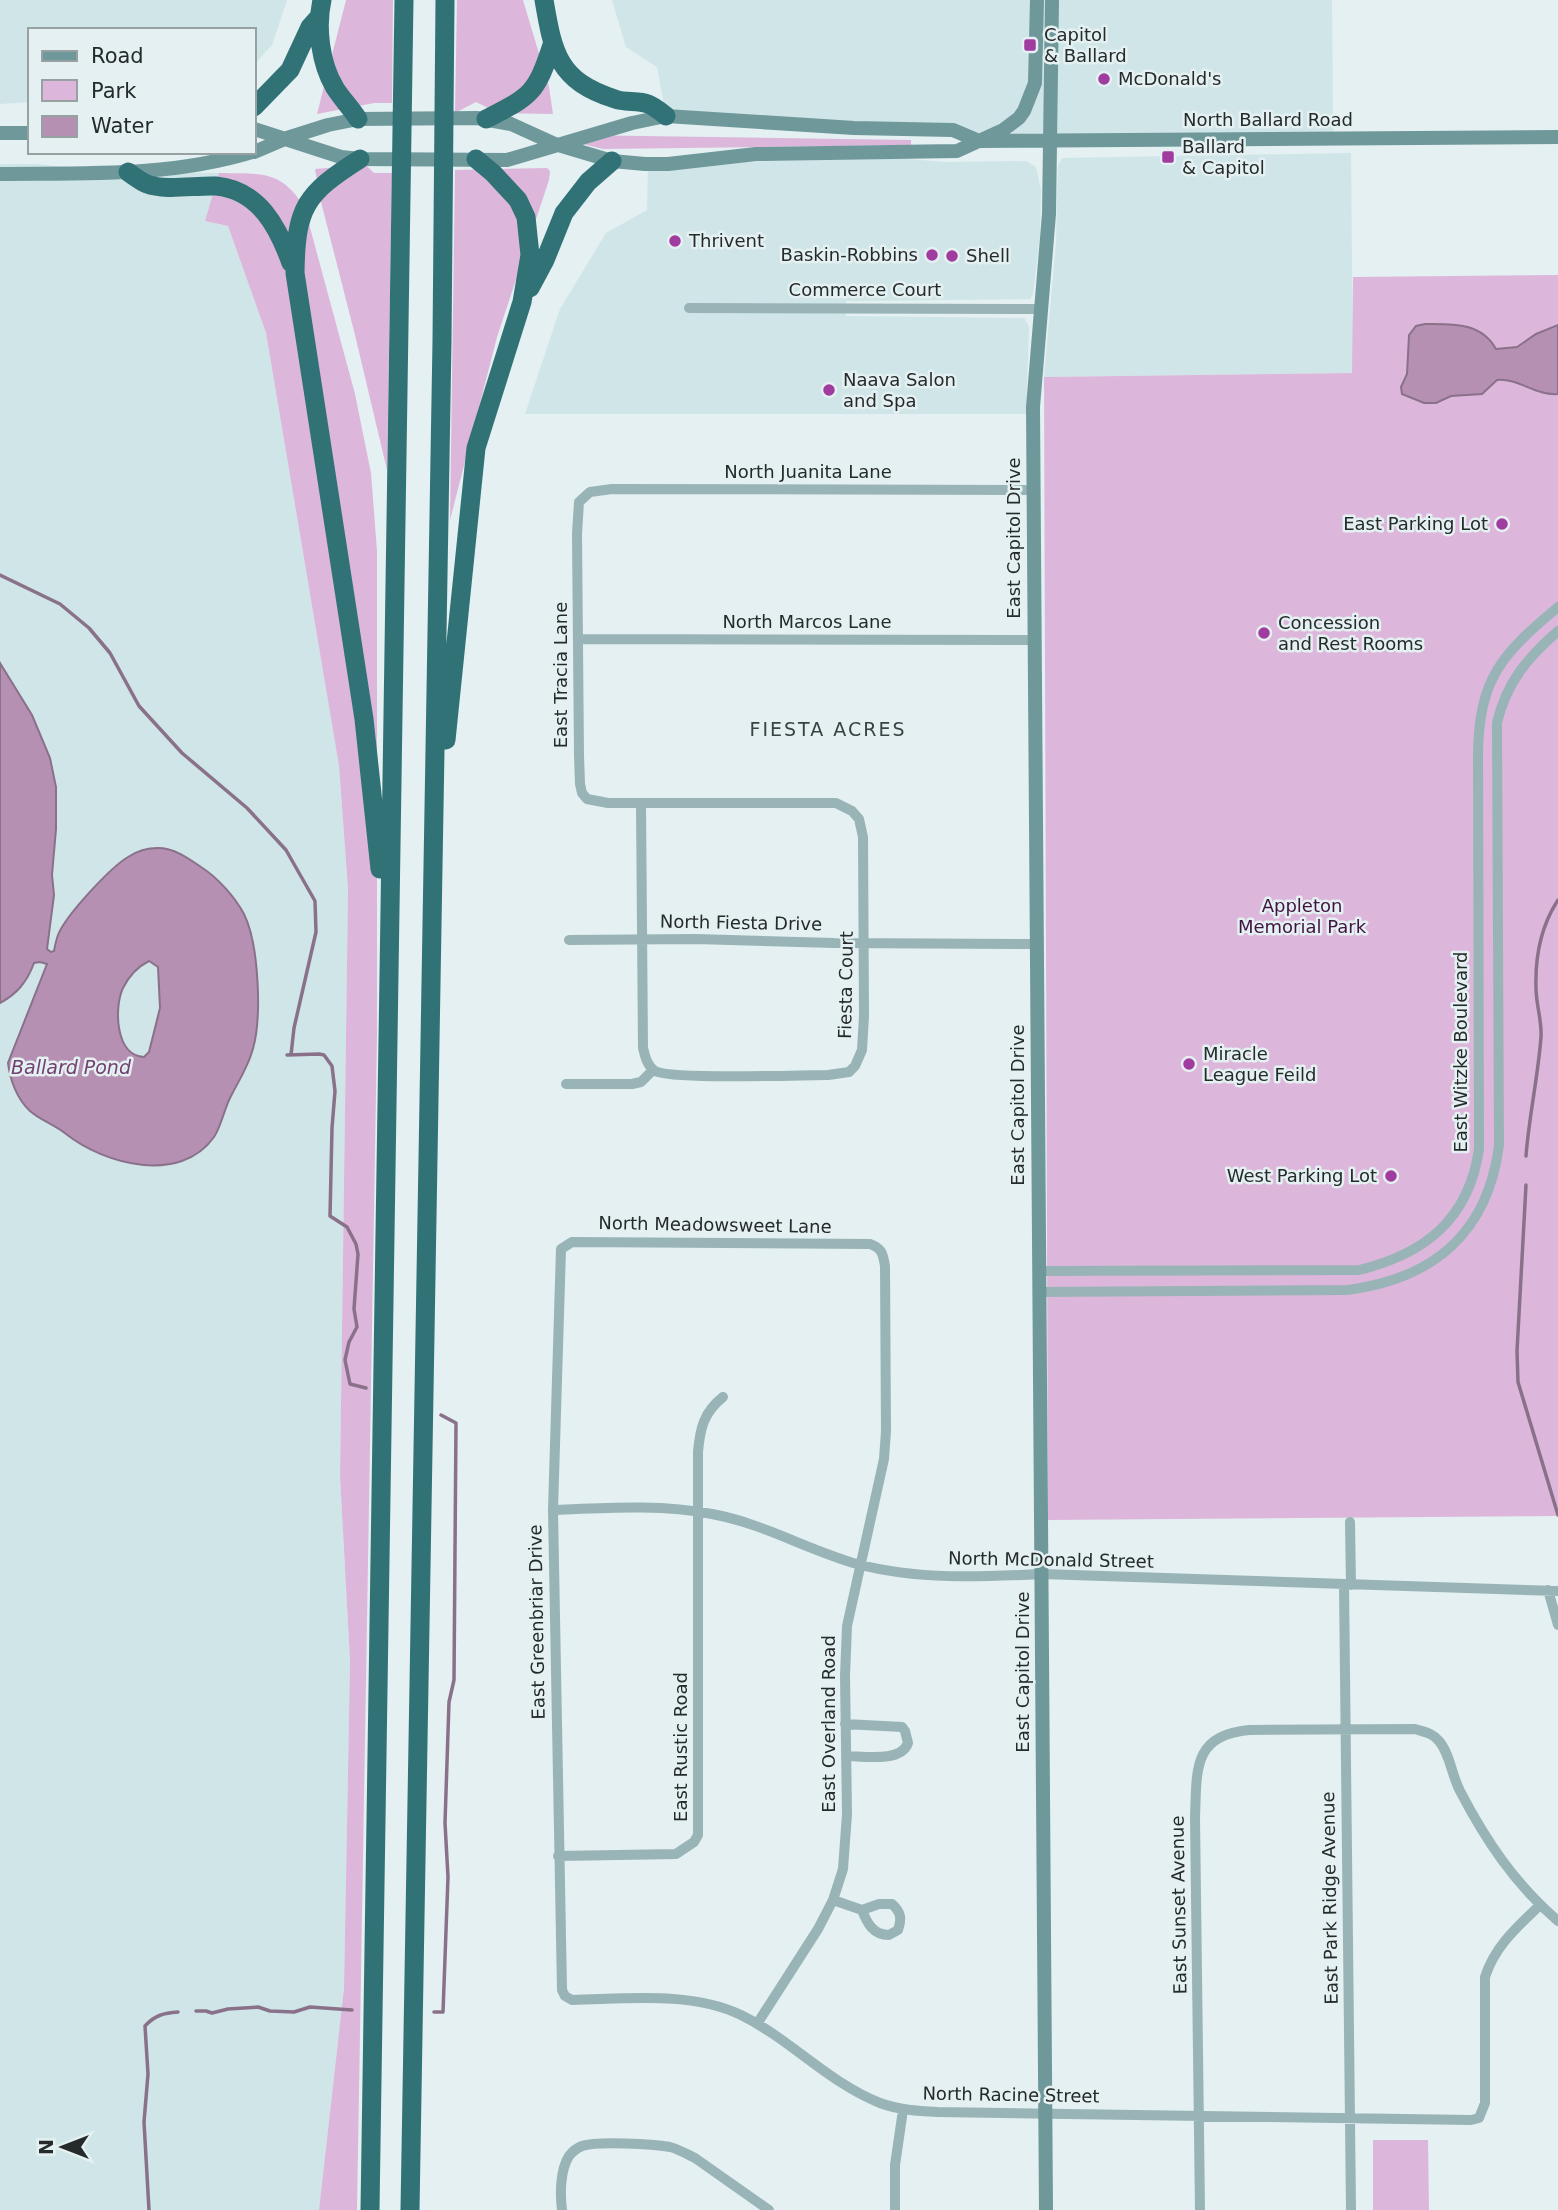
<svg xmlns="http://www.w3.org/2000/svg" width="1558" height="2210" viewBox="0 0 1558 2210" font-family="'DejaVu Sans',sans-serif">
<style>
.built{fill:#d0e5e7}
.green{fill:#ddb7db}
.water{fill:#b590b3;stroke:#8a718a;stroke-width:2;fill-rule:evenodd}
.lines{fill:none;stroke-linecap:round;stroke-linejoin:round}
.stream{stroke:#8a718a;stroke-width:3.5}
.street{stroke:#99b4b6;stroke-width:10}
.secondary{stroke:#6f989b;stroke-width:14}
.highway{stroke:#317277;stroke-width:19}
.poi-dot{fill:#a03ba0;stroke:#e4f0f1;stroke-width:2.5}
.labels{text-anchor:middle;stroke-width:5;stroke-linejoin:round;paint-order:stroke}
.poi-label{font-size:18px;fill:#252a2a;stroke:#e4f0f1;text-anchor:start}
.street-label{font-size:18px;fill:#252a2a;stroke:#e4f0f1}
.park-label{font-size:18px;fill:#411341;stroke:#e4f0f1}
.neighbourhood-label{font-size:19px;letter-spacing:2px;fill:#3a4344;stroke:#e4f0f1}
.water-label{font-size:19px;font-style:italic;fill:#734171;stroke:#e4f0f1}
</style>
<rect width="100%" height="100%" fill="#e4f0f1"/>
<!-- built -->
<path class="built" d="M0 0H287L272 45 254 65V30H30V102L0 104Z
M612 0H1332L1333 138 979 141 953 130 666 116 657 67 626 47Z
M1351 153 1353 373 1044 377 1056 243 1058 166 1062 158Z
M895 158 946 162 1026 161 1036 167 1041 190 1040 235 1033 294 1030 299 846 301V316L1024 318 1029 326 1026 414H525L560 309 606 233 647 210 648 164Z
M0 164H38L96 171 219 173 205 221 228 226 266 333 339 766 348 889 340 1476 350 1661 344 1988 319 2210H0Z"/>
<!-- green -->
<path class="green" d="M346 0H393L392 103H374L317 114Z
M457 0H523L549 87 553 114 498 113 476 102 455 113Z
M571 135 911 140V145L603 149 579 143Z
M366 165 374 173H392L387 470 355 335 320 198 315 169Z
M547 168 550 171 549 180 497 337 450 520 455 170Z
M219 173C260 174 282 169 305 209L355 394 371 473 377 551V1034L357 2210H319L344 1988 350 1661 340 1476 348 889 339 766 266 333 228 226 205 221Z
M1558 275V1516L1048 1520 1044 377 1352 373 1353 277Z
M1373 2140H1428L1429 2210H1373Z"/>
<!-- water -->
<path class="water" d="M1425 324C1453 324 1481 322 1496 349L1517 347 1536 334 1558 325V394C1535 396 1519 378 1497 380L1482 394 1451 396 1436 403H1424L1402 394 1401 387 1407 374 1409 335 1416 326Z
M0 663 32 715 50 758 56 787V829L52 875 54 895 47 949 51 952 54 951C55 946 56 940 58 935 66 915 110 868 128 857 137 851 148 848 158 848 174 848 188 858 201 867 217 877 235 897 244 914 259 945 263 1022 251 1055 246 1070 237 1084 230 1098 224 1110 221 1127 214 1137 180 1185 104 1164 66 1134 55 1125 40 1120 30 1111 17 1099 10 1080 8 1063L47 964 40 962 34 963C27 982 17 994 0 1003ZM149 961 158 967 160 1008 149 1052 144 1057C115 1056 114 1007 123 988 129 976 137 967 149 961Z"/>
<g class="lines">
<!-- stream -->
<path class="stream" d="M0 575 60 604 89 628 110 653 139 706 182 753 247 808 286 850 315 901 316 932 294 1028 291 1055
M287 1055 319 1054 324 1055 332 1066 335 1091 332 1128 330 1216 347 1227 356 1244 358 1254 354 1309 357 1327 349 1342 345 1360 350 1384 366 1388
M1526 1156C1529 1116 1538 1077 1541 1037 1542 1020 1536 1005 1536 988 1535 957 1541 926 1558 900
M1526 1185 1517 1351 1518 1382 1558 1515
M196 2011H206L212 2013 228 2009 258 2007 270 2011 294 2012 310 2007 352 2010
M434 2012H443L448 1877 445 1823 449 1702 454 1680 456 1423 441 1415
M149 2210 144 2122 148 2074 145 2026C155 2015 164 2013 178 2012"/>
<!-- street -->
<path class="street" d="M689 308 1041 309
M579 639 1035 640
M641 804 643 1048C645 1056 647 1066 655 1071 671 1080 800 1075 828 1075L849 1072 855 1066 862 1050 864 1016 863 837 859 819 852 811 836 803H608L587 799 582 793 580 784 579 756 577 534 579 502 590 492 612 489 1033 490
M569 940 696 939 834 943 1037 944
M566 1084H632L641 1082 653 1070
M1038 1271 1359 1270C1425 1254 1469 1219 1479 1149L1478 754C1479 678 1502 654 1558 607
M1039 1292 1347 1290C1433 1279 1488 1233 1499 1145L1497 723C1506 683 1528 657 1558 631
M553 1510C605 1508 660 1504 712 1514 762 1523 808 1550 857 1564 917 1580 981 1577 1042 1574L1558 1591
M1350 1522 1351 1585
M1344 1585 1351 2210
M1548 1590 1558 1625
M845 1724 902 1727 905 1731 908 1743C901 1763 863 1756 846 1756
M558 1856 676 1854 694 1842 698 1835V1452C700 1428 704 1412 723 1397
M833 1900 862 1910 879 1904H892C901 1912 902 1919 898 1930L889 1935C873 1935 867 1923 862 1910
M757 2024 818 1929 833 1900 843 1869 847 1814 845 1676 847 1626 884 1459 886 1431 885 1266C883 1254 882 1248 870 1244L572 1242 561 1249 553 1510 562 1990 565 1996 572 2000C626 1999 691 1991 741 2015 790 2039 829 2083 880 2103 899 2110 918 2111 938 2112L1471 2120 1479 2118 1485 2103V1977C1495 1946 1517 1927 1540 1905
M562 2210C560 2194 560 2170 569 2156 572 2152 577 2148 582 2146 597 2141 653 2144 670 2147 678 2149 687 2154 695 2158L769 2210
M895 2210V2165L903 2110
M1200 2210 1195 1817C1197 1771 1192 1735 1249 1730L1415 1729C1424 1732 1433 1733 1439 1741 1450 1754 1452 1776 1460 1791 1486 1841 1515 1884 1558 1921"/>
<!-- secondary -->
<path class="secondary" d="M254 129 341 157 360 159 507 160 632 123 666 116 854 128 953 130 979 141 1558 137
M0 133H30
M254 152 287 138 328 125 358 119 477 118 511 124 555 144 612 161 645 164H668L756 154 957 151 1003 130 1019 118 1024 111 1035 83 1037 0
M0 174C85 173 170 177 252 152
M1046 2210 1033 407 1049 214 1052 0"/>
<!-- highway -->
<path class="highway" d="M322 0C316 27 320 63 335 88 342 99 351 108 358 119
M544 0C553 53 558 81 615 99 625 103 638 100 648 104 654 106 661 112 666 116
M254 107 290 70 310 27 318 18
M486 119C531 96 536 94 552 45
M360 159C305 194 296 207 295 273L364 719 380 869
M128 172C134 176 140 181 147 184 165 191 196 185 216 186 259 190 278 227 291 263
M530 288 545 260 564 213 588 182 612 161
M446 740 476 448 522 302 530 255 526 217 518 200 493 173 476 159
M370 2210 404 0
M410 2210 442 341 445 0"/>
</g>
<!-- markers -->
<g class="poi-dot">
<rect x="1023" y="38" width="14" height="14" rx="3.5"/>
<circle cx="1104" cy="79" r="7"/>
<rect x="1161" y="150" width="14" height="14" rx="3.5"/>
<circle cx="675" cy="241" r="7"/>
<circle cx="932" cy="255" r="7"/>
<circle cx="952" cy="256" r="7"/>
<circle cx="829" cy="390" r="7"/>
<circle cx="1502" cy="524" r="7"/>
<circle cx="1264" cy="633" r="7"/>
<circle cx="1189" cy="1064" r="7"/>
<circle cx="1391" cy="1176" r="7"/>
</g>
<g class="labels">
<!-- poi labels -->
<g class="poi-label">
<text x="1044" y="41">Capitol<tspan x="1044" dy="21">&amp; Ballard</tspan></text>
<text x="1118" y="85">McDonald's</text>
<text x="1182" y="153">Ballard<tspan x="1182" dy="21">&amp; Capitol</tspan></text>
<text x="689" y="247">Thrivent</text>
<text x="918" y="261" text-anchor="end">Baskin-Robbins</text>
<text x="966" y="262">Shell</text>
<text x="843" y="386">Naava Salon<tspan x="843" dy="21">and Spa</tspan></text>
<text x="1488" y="530" text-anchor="end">East Parking Lot</text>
<text x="1278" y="629">Concession<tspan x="1278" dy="21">and Rest Rooms</tspan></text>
<text x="1203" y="1060">Miracle<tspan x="1203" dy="21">League Feild</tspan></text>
<text x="1377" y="1182" text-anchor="end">West Parking Lot</text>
</g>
<!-- street labels -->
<g class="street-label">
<text x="1268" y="126">North Ballard Road</text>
<text x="865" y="296">Commerce Court</text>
<text x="808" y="478">North Juanita Lane</text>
<text transform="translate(1014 538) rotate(-90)" y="6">East Capitol Drive</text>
<text x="807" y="628">North Marcos Lane</text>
<text transform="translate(561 675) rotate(-90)" y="6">East Tracia Lane</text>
<text transform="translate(741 923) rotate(1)" y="6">North Fiesta Drive</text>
<text transform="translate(846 985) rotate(-89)" y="6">Fiesta Court</text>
<text transform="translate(1461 1052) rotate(-90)" y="6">East Witzke Boulevard</text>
<text transform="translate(1018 1105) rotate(-90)" y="6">East Capitol Drive</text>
<text transform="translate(715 1225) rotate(1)" y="6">North Meadowsweet Lane</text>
<text transform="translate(1051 1560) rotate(1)" y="6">North McDonald Street</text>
<text transform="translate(537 1622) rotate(-91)" y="6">East Greenbriar Drive</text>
<text transform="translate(1023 1672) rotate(-90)" y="6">East Capitol Drive</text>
<text transform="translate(829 1724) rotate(-90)" y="6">East Overland Road</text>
<text transform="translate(681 1747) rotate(-90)" y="6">East Rustic Road</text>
<text transform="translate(1330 1898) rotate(-91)" y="6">East Park Ridge Avenue</text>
<text transform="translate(1179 1905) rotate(-91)" y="6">East Sunset Avenue</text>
<text transform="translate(1011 2095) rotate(1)" y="6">North Racine Street</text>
</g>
<!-- park labels -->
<g class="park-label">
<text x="1302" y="912">Appleton<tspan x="1302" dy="21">Memorial Park</tspan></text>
</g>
<!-- neighbourhood labels -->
<g class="neighbourhood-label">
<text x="828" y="736">FIESTA ACRES</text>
</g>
<!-- water labels -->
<g class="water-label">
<text x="71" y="1074">Ballard Pond</text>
</g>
</g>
<!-- legend -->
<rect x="28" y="28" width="228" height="126" fill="#e4f0f1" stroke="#98a1a1" stroke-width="2"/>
<rect x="42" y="51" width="35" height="10" fill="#6f989b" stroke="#98a1a1" stroke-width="2"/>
<text x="91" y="63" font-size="21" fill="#252a2a">Road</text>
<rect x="42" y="80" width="35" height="21" fill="#ddb7db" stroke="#98a1a1" stroke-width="2"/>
<text x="91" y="98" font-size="21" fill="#252a2a">Park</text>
<rect x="42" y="116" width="35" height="21" fill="#b590b3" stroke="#98a1a1" stroke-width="2"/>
<text x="91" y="133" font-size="21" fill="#252a2a">Water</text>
<!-- north arrow -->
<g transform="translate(63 2147) rotate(270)" stroke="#e4f0f1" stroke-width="5" paint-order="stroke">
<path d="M0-5L12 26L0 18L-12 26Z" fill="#252a2a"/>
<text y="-10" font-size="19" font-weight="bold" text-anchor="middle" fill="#252a2a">N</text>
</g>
</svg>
